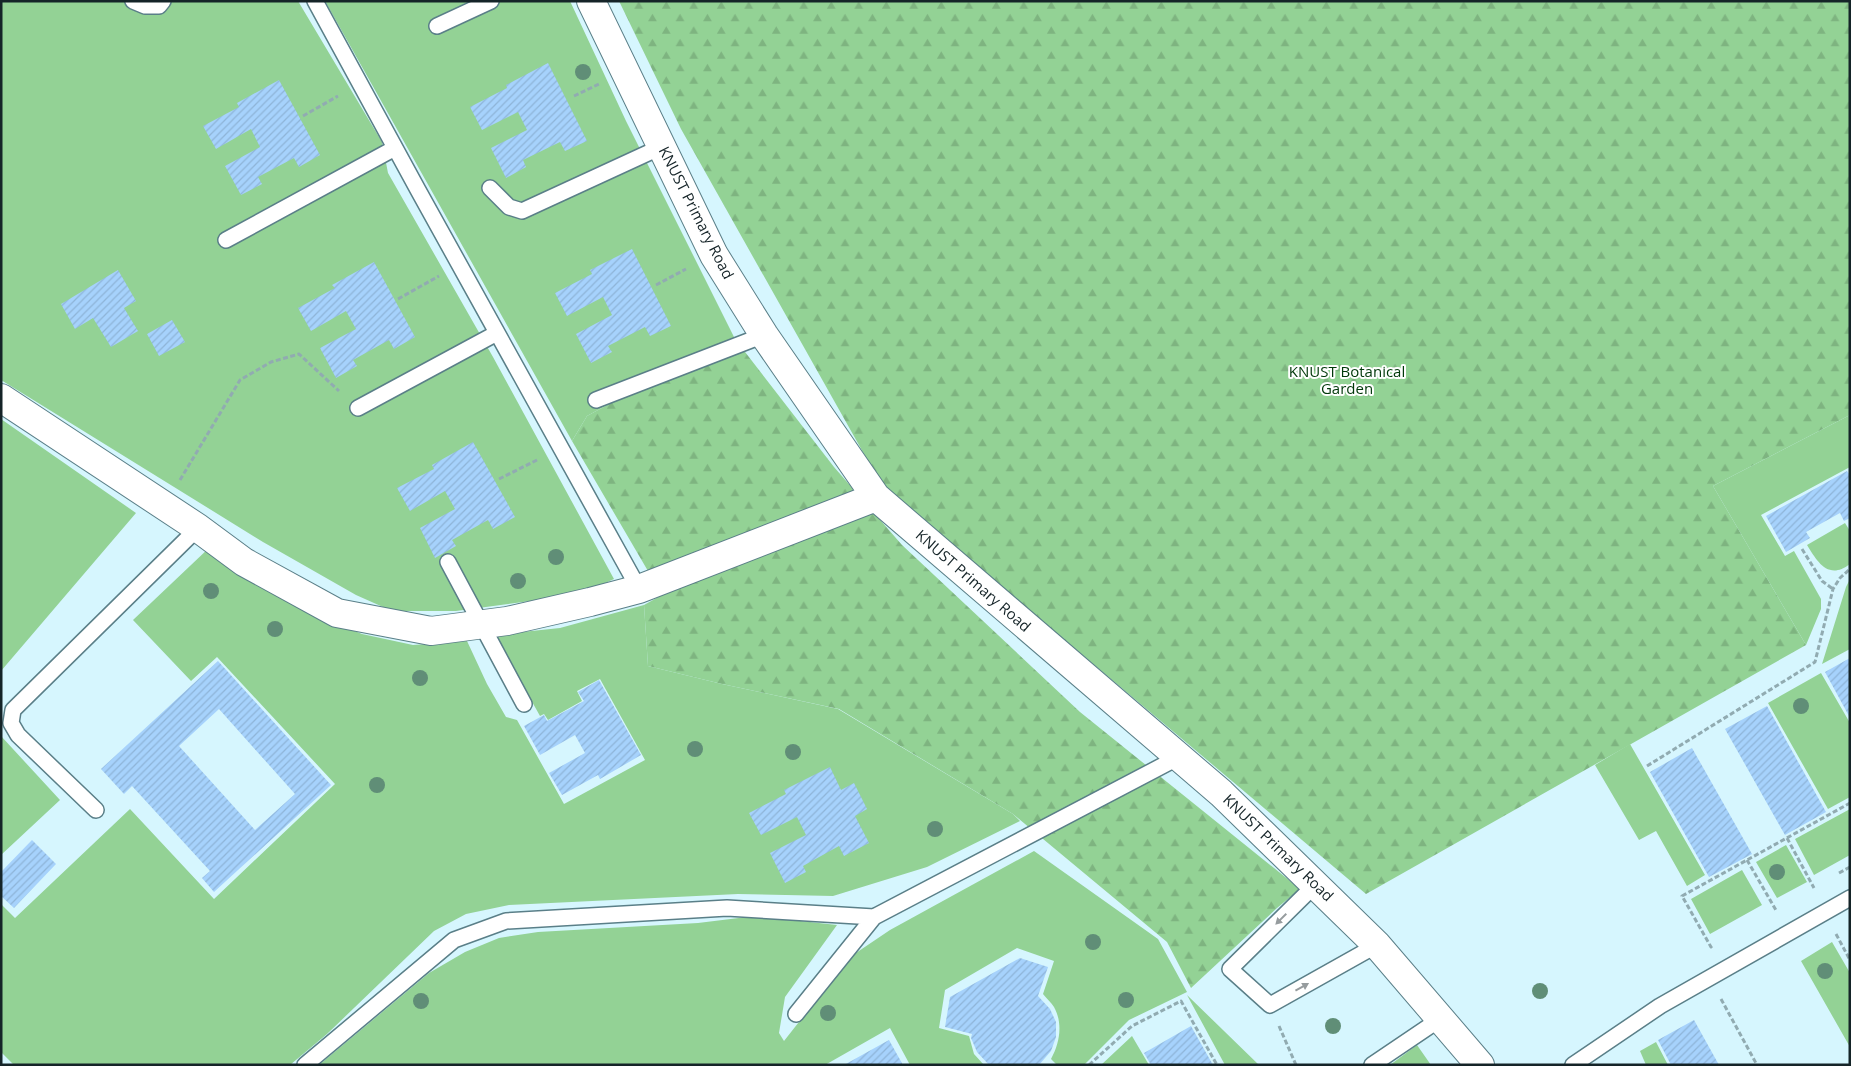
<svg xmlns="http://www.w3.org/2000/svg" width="1851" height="1066" viewBox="0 0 1851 1066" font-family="'Open Sans',sans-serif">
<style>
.green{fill:#93d295}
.forest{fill:url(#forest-firs)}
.building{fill:url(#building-hatch);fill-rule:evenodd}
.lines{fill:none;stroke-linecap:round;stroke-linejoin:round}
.service-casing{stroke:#5a7f88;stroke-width:18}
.minor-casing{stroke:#5a7f88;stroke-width:30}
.path{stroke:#91abb1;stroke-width:3;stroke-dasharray:5 2.5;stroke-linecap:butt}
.service{stroke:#fff;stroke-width:15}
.minor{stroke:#fff;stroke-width:28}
.tree{fill:#608e77}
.oneway{fill:#969c9e}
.labels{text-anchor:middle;stroke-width:4;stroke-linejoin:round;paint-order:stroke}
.street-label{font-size:15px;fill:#152428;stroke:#fff}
.park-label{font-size:15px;fill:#003809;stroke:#fff}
</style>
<defs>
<pattern id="forest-firs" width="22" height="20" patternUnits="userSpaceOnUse" patternTransform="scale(1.25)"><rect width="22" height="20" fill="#93d295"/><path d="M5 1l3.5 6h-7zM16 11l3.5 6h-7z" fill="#7eb480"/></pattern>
<pattern id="building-hatch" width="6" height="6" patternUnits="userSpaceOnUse" patternTransform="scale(1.25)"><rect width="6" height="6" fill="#a6d2fc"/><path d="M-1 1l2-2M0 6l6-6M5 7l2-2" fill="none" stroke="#8eb4d8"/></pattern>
</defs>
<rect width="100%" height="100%" fill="#d6f6fe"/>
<!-- green -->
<path class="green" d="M1 1H298L382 142 388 173 493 357 614 579 581 594 456 611H392L356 595 263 542 1 380Z
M325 1H570L626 121 735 339 723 342 587 416 572 441Z
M1850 415V467L1761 515 1785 556 1794 551 1821 599V609L1806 645 1713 486Z
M1 419 136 513 1 671Z
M1845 523 1850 531V564C1828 581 1817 561 1807 545Z
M210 547 320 617 362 634 413 645 467 641 487 684 506 717 517 720 564 804 645 760 600 679 577 691 582 701 548 720 544 714 540 716 495 635 560 628 644 605 648 666 722 684 838 709 1013 814 1020 821 927 867 833 896 738 894 509 905 466 914 434 931 327 1034 290 1065H14L1 1052V904L15 918 130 809 214 899 335 784 217 657 191 681 133 620Z
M1850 579V649L1822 664 1846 587Z
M1821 673 1850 723V797L1828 809 1768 703Z
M1 736 60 800 1 855Z
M1630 744 1705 875 1687 886 1656 831 1639 840 1595 765Z
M1850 809V855L1814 875 1795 839Z
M1786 845 1807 882 1777 898 1756 862Z
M1034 851 1158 939 1187 992 1129 1020 1084 1065H1057L1051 1059C1060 1043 1063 1023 1054 1007 1051 1002 1046 998 1043 994L1054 961 1017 948 945 990 939 1028 969 1036 974 1054 984 1065H910L890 1028 825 1065H319L429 973 465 952 499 938 538 932 698 923 755 916 837 925 785 997 779 1033 784 1041 850 957 890 930Z
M1742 870 1762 905 1710 934 1691 899Z
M1832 942 1850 973V1047L1801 961Z
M1187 995 1259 1065H1225Z
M1132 1036 1149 1065H1101Z
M1656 1042 1668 1065H1646L1640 1051Z
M1417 1045 1431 1065H1390Z"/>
<!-- forest -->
<path class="forest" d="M619 1H1850V415L1713 486 1806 645 1366 894 882 486 681 129Z
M735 339 834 467 902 545 1080 712 1300 889 1277 908 1191 988 1167 942 1013 814 839 709 722 684 648 666 644 605 662 595 572 441 587 416 723 342Z"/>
<!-- building -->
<path class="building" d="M548 63 587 141 565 151 560 142 523 160 526 167 506 178 491 148 527 130 518 112 482 130 470 107 507 88 506 85Z
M279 80 320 155 299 167 294 158 258 177 262 184 241 195 225 166 260 147 251 129 216 149 203 126 239 107 237 103Z
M632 249 671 326 650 336 645 327 608 346 612 352 591 363 576 334 612 315 603 297 567 316 555 293 592 274 590 270Z
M374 262 415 337 394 349 389 340 353 360 357 366 336 378 320 348 356 329 346 311 311 331 298 308 335 288 332 285Z
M118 270 136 301 124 308 138 331 111 347 93 318 75 329 61 304Z
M172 320 185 342 159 356 147 334Z
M473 442 515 517 493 529 488 520 452 540 456 546 435 558 420 528 455 509 445 491 410 511 397 488 434 469 432 465Z
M1847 471 1850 475V518L1844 521 1840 513 1806 532 1810 538 1786 552 1766 516Z
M1850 658V718L1825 672Z
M218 661 331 785 214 892 202 878 210 871 132 786 124 794 101 769ZM219 709 295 794 255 830 179 746Z
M599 680 641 755 600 779 598 775 562 795 549 773 585 753 575 735 540 755 524 726 544 715 547 721 584 701 578 692Z
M1767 706 1826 812 1785 835 1725 729Z
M1692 748 1752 854 1709 877 1650 772Z
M830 767 841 790 854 783 867 809 855 816 869 843 844 856 839 846 803 866 806 872 785 883 770 853 806 835 797 817 761 835 749 813 786 794 784 790Z
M32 840 56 864 14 908 1 896V872Z
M1020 958 1048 967 1038 996 1050 1009 1056 1022V1037L1051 1051 1039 1065H989L977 1052 971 1038 972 1034 945 1027 950 997Z
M1694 1020 1719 1065H1671L1658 1040Z
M1191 1026 1213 1065H1151L1144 1053Z
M889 1040 903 1065H844Z"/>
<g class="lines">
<defs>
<path id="service" d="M133 1 145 6H159L163 1
M315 1 418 190 639 589
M437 26 491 1
M490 188 509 207 522 211 661 147
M226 240 395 148
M596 400 764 335
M358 408 497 333
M448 562 524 704
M96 810 18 735 11 723 13 710 198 528
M1315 885 1230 969 1270 1005 1377 945
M796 1014 874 917 1179 757
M305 1065 454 940 506 921 727 908 874 917
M1372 1065 1440 1019
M1573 1065 1660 1006 1850 898"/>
<path id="minor" d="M591 1 714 255 764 335 876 497 1221 793 1377 945 1480 1065
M1 398 198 528 244 562 337 613 431 631 507 621 590 602 639 589 876 497"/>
</defs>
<!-- service casing -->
<use href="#service" class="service-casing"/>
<!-- minor casing -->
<use href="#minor" class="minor-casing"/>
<!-- path -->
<path class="path" d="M574 96 599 84
M303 116 338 96
M656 285 686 269
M398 299 439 276
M499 479 539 459
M180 480 240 380 271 362 299 354 339 391
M1802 549 1822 581 1833 589
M1647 766 1815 662 1833 589 1840 578 1850 569
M1787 838 1814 888
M1747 860 1777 912
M1839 873 1850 867
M1836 934 1850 960
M1712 946 1711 947 1682 896 1850 803
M1721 999 1757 1065
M1279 1026 1296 1065
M1089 1065 1132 1026 1181 1001 1217 1065"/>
<!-- service -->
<use href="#service" class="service"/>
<!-- minor -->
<use href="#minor" class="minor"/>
</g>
<!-- trees -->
<g class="tree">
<circle cx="583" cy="72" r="8"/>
<circle cx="556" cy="557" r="8"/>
<circle cx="518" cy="581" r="8"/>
<circle cx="211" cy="591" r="8"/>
<circle cx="275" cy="629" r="8"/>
<circle cx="420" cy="678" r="8"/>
<circle cx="1801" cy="706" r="8"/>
<circle cx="695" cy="749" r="8"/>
<circle cx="793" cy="752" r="8"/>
<circle cx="377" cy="785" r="8"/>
<circle cx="935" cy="829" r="8"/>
<circle cx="1777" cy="872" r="8"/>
<circle cx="1093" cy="942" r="8"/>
<circle cx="1825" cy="971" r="8"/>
<circle cx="1540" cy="991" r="8"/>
<circle cx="1126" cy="1000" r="8"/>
<circle cx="421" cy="1001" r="8"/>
<circle cx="828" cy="1013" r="8"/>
<circle cx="1333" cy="1026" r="8"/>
</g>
<!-- one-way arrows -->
<defs><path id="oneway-solid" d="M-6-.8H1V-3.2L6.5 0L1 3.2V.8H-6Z" transform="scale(1.25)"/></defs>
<g class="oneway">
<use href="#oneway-solid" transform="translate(1281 919) rotate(135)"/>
<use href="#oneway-solid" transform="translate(1302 987) rotate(-29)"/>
</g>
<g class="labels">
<!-- street labels -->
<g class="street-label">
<text transform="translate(696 213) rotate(63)" y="5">KNUST Primary Road</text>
<text transform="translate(973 581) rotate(41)" y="5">KNUST Primary Road</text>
<text transform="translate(1278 848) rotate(44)" y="5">KNUST Primary Road</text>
</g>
<!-- park labels -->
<g class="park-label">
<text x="1347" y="377">KNUST Botanical<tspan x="1347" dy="17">Garden</tspan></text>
</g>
</g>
<!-- border -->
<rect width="1851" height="1066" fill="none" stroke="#152428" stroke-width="5"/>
</svg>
